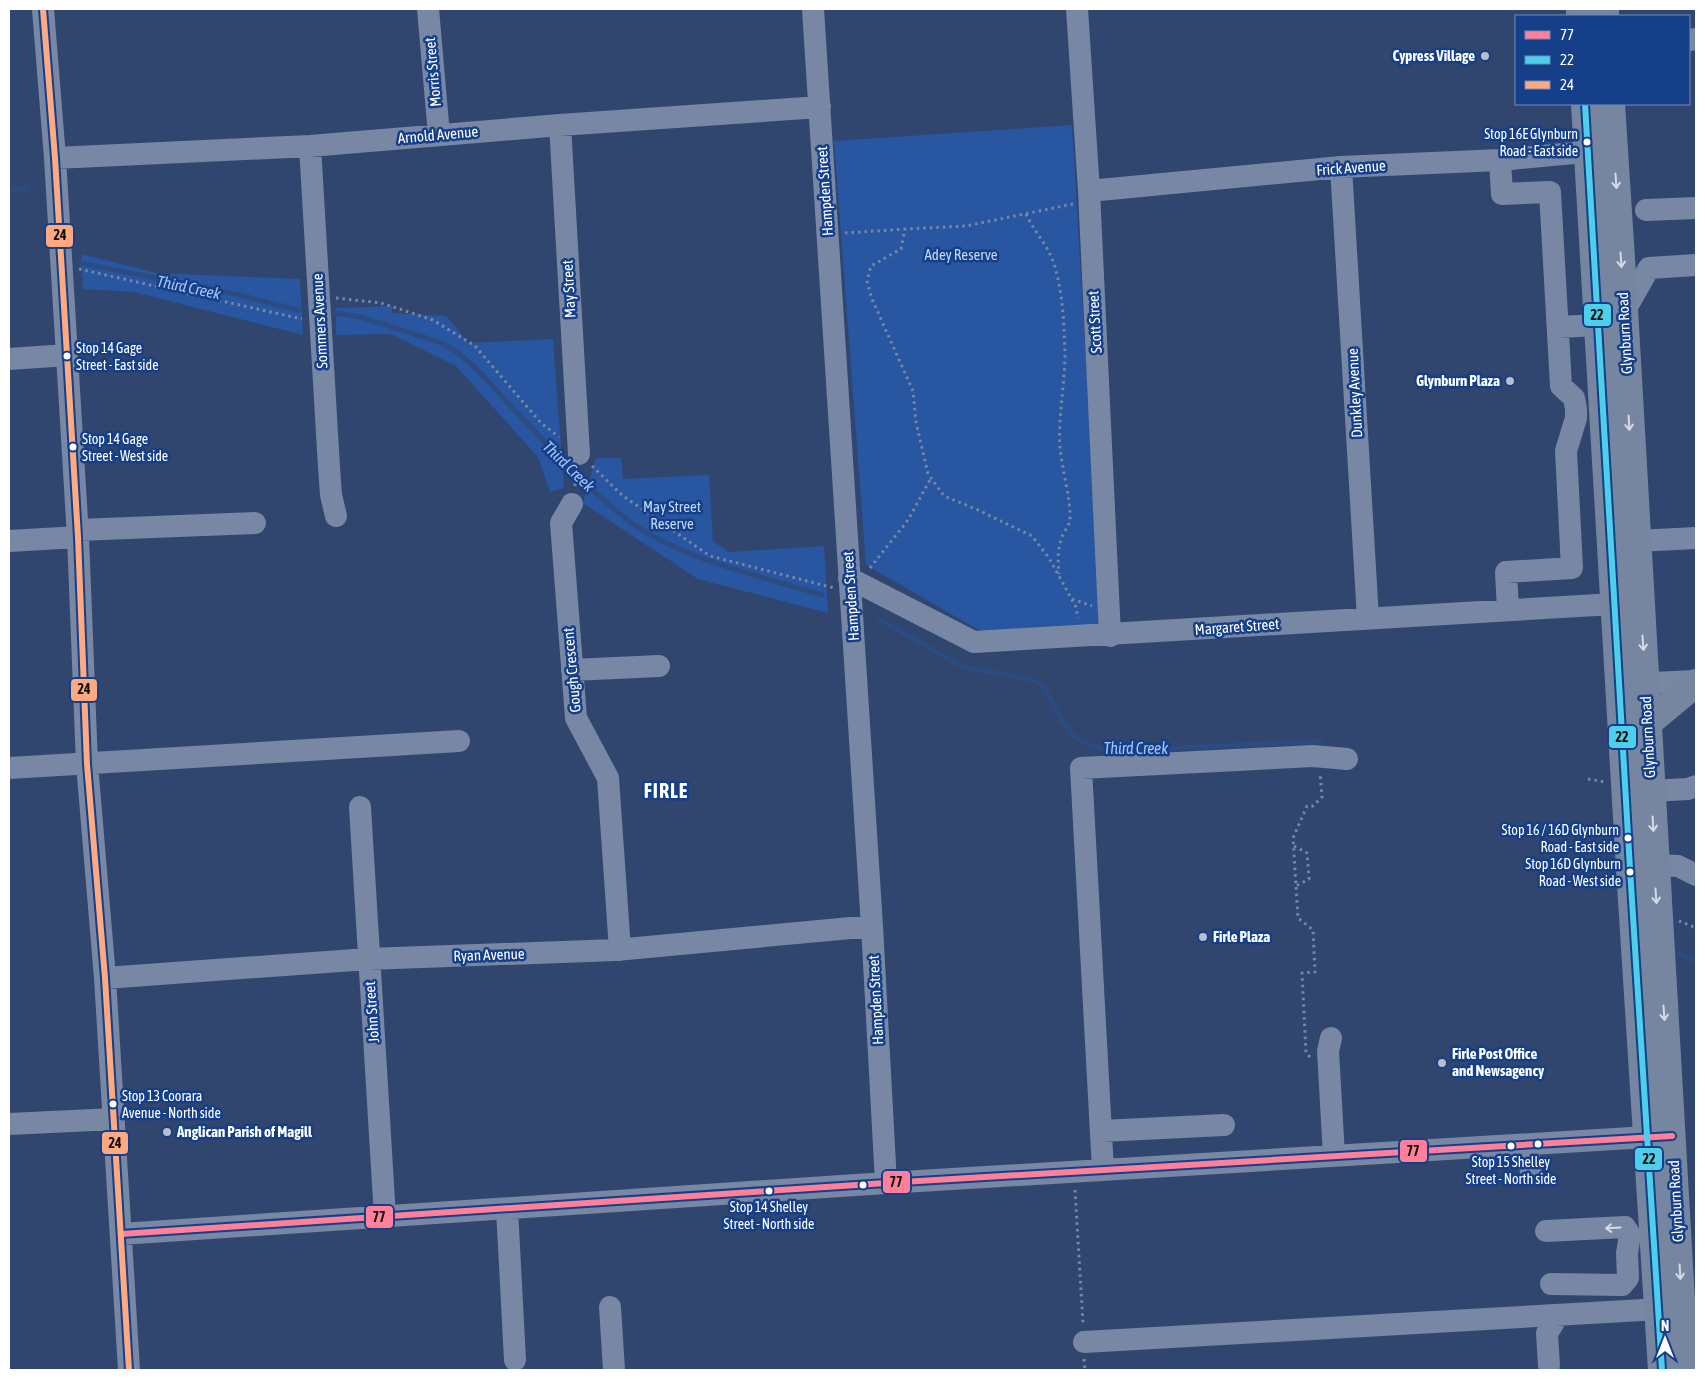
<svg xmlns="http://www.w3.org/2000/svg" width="1705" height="1379" viewBox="0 0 1705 1379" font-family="'Asap Condensed',sans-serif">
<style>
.green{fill:#2856a0}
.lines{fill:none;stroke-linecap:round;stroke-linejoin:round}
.stream{stroke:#2c4b81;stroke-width:5}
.path{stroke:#7787a4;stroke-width:3;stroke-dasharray:2.5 4;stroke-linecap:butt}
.minor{stroke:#7787a4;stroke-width:22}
.major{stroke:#7686a1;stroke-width:28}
.bus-1-casing{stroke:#153f89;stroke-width:10}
.bus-2-casing{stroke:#153f89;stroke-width:10}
.bus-3-casing{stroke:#153f89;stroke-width:10}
.bus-1{stroke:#ff8098;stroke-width:6}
.bus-2{stroke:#4dcfeb;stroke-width:6}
.bus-3{stroke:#ffa980;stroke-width:6}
.oneway{stroke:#d6dbe3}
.oneway2{stroke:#d6dbe4}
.poi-dot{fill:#b7becc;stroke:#153f89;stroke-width:2}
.bus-dot{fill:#fff;stroke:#153f89;stroke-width:2}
.labels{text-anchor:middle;stroke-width:5;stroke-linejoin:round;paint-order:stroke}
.bus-label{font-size:14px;fill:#fff;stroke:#153f89;text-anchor:end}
.poi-label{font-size:15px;font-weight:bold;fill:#fff;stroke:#153f89;text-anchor:start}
.street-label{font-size:15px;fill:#fff;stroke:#153f89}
.park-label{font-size:15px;fill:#c2d8fb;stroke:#153f89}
.water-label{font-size:16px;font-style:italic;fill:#a8c6f6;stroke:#153f89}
.district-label{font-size:20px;font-weight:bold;letter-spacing:1px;fill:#fff;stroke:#153f89}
.line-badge{stroke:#153f89;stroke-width:2}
.pale-badge-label{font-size:14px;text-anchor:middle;font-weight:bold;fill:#111}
</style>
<rect width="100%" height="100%" fill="#30466e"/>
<!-- green -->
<path class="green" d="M1072 125 1102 630 984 633 866 565 834 141Z
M81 254 156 273 300 279 303 335 134 292 83 289Z
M392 306V313L446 316 469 343 553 339 564 488 550 492 538 457 456 366 391 334 336 335V308Z
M596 458H621L623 479 709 475 713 541 729 552 824 546 828 613 698 579 583 503Z"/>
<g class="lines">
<!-- stream -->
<path class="stream" d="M9 190 26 189
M80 263 235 294 298 310
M334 313 361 317 442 343C469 357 488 382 509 404 546 443 583 485 625 518 676 558 760 576 822 595
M879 619 963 667 1033 680 1043 686 1059 716 1073 736 1094 747 1116 751 1320 741
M1677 954 1696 961"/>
<!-- path -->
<path class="path" d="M1073 204 966 226 905 229 901 249 871 266 867 281 872 299 913 391 916 422 928 474 944 496 978 510 1032 536 1049 558 1076 607 1078 618
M1026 214C1034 232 1049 246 1055 267 1063 295 1064 324 1065 353 1065 385 1058 416 1060 448 1062 469 1071 500 1070 520 1069 526 1064 531 1062 537 1057 550 1058 561 1059 574
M845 233 905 229
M79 269 302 319
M336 298 381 303 433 320 475 346 541 423 559 437
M592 466 623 496 710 556 834 588
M575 486 577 470
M870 568 908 520 931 478
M1072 599 1092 606
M1588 779 1605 782
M1294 846 1307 853 1309 879 1296 886
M1679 921 1696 928
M1310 1057 1306 1053 1302 973 1315 972 1313 930 1298 918 1293 838 1307 806H1313L1322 797 1320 773
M1075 1190 1083 1323
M1084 1359 1085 1370"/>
<!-- minor -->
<path class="minor" d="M43 9 55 158 78 537 87 764 105 978 129 1370
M428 9 439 135
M813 9 872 926 886 1183
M1077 9 1089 191 1110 636
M1689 40 1696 39
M560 125 579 454
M310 146 329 467 331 495 336 516
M55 158 310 146 560 125 820 107
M1500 160 1502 194 1550 192 1561 386 1574 398 1576 409V418L1566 451 1572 568 1506 572 1508 610
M1341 167 1368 618
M1089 191 1341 167 1500 160 1605 150
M1646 210 1696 208
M1624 312 1649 268 1696 265
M1558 327 1599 325
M9 359 67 355
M572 504 561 523 576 718 608 778 620 950
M78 530 255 523
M9 541 78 537
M1636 541 1696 538
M849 578 974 642 1631 603
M572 670 659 666
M1630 684 1696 681
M9 768 459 741
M1651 791 1688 789 1696 786
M360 807 385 1217
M1654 865 1678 866 1696 875
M105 978 368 959 616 950 872 926
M1331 1038 1328 1051 1334 1156
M9 1124 114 1119
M1101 1131 1224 1125
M1527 1145 1531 1173
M1103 1170 1081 768 1313 756 1347 759
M507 1209 515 1360
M1546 1231 1625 1227 1630 1235 1627 1253 1628 1278 1622 1285 1551 1284
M121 1234 886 1183 1664 1136
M610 1307 614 1370
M1084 1342 1696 1307
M1549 1366 1547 1333 1553 1324V1315"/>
<!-- major -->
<path class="major" d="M1580 9V16
M1605 9V16
M1585 104 1630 869 1662 1370
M1611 104 1622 274 1685 1370
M1648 723 1696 683"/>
<defs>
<path id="bus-1" d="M121 1234 886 1183 1672 1136"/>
<path id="bus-2" d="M1585 104 1630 869 1662 1370"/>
<path id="bus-3" d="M43 9 55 158 78 537 87 764 105 978 129 1370"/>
</defs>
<!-- bus-1 casing -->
<use href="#bus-1" class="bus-1-casing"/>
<!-- bus-2 casing -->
<use href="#bus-2" class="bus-2-casing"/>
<!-- bus-3 casing -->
<use href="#bus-3" class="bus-3-casing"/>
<!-- bus-1 -->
<use href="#bus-1" class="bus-1"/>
<!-- bus-2 -->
<use href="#bus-2" class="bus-2"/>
<!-- bus-3 -->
<use href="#bus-3" class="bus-3"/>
</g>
<!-- one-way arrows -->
<defs><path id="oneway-shaft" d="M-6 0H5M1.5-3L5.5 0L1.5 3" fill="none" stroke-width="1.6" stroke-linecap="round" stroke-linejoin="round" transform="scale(1.25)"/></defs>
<g class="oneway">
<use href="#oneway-shaft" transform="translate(1616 181) rotate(86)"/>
<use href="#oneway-shaft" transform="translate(1621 260) rotate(86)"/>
<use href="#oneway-shaft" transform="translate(1629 423) rotate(87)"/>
<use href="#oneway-shaft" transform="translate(1643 643) rotate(86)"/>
<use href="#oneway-shaft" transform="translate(1653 824) rotate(87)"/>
<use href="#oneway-shaft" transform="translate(1656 896) rotate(86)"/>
<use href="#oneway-shaft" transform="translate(1664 1013) rotate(86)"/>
<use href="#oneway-shaft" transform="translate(1680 1272) rotate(87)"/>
</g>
<use class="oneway2" href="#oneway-shaft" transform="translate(1613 1228) rotate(177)"/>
<!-- markers -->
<g class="poi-dot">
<circle cx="1485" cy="56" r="5"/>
<circle cx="1510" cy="381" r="5"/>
<circle cx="1203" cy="937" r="5"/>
<circle cx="1442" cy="1063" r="5"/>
<circle cx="167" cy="1132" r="5"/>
</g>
<g class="bus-dot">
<circle cx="1587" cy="142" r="4.5"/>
<circle cx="67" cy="356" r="4.5"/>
<circle cx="73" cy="447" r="4.5"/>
<circle cx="1628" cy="838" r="4.5"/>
<circle cx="1630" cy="872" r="4.5"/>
<circle cx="113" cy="1104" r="4.5"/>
<circle cx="1538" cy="1144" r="4.5"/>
<circle cx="1511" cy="1146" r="4.5"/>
<circle cx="863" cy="1185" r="4.5"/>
<circle cx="769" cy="1191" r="4.5"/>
</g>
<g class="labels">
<!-- bus labels -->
<g class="bus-label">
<text x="1578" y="139">Stop 16E Glynburn<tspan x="1578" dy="17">Road - East side</tspan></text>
<text x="76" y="353" text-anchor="start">Stop 14 Gage<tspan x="76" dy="17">Street - East side</tspan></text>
<text x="82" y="444" text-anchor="start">Stop 14 Gage<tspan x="82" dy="17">Street - West side</tspan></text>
<text x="1619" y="835">Stop 16 / 16D Glynburn<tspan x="1619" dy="17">Road - East side</tspan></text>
<text x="1621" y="869">Stop 16D Glynburn<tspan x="1621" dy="17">Road - West side</tspan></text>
<text x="122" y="1101" text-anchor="start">Stop 13 Coorara<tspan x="122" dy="17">Avenue - North side</tspan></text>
<text x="1511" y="1167" text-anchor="middle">Stop 15 Shelley<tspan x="1511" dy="17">Street - North side</tspan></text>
<text x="769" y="1212" text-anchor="middle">Stop 14 Shelley<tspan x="769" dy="17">Street - North side</tspan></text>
</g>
<!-- poi labels -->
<g class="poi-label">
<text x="1475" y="61" text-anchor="end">Cypress Village</text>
<text x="1500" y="386" text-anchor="end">Glynburn Plaza</text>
<text x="1213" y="942">Firle Plaza</text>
<text x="1452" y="1059">Firle Post Office<tspan x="1452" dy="17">and Newsagency</tspan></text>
<text x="177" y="1137">Anglican Parish of Magill</text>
</g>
<!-- street labels -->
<g class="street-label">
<text transform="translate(433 72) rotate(-95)" y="5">Morris Street</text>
<text transform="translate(438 135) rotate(-5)" y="5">Arnold Avenue</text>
<text transform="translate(1351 168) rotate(-4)" y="5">Frick Avenue</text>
<text transform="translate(825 191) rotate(-94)" y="5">Hampden Street</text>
<text transform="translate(569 289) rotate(-93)" y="5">May Street</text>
<text transform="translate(320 321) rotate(-93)" y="5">Sommers Avenue</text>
<text transform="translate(1095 322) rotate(-93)" y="5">Scott Street</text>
<text transform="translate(1625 333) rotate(-93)" y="5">Glynburn Road</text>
<text transform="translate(1355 393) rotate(-93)" y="5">Dunkley Avenue</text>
<text transform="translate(851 596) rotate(-94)" y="5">Hampden Street</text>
<text transform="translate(1237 627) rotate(-4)" y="5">Margaret Street</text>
<text transform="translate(572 670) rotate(-95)" y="5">Gough Crescent</text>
<text transform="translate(1648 737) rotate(-93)" y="5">Glynburn Road</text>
<text transform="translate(489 955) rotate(-2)" y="5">Ryan Avenue</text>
<text transform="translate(876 1000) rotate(-93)" y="5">Hampden Street</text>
<text transform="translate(372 1012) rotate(-94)" y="5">John Street</text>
<text transform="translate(1676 1201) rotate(-93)" y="5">Glynburn Road</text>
</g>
<!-- park labels -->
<g class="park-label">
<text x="961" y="260">Adey Reserve</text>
<text x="672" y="512">May Street<tspan x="672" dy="17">Reserve</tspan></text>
</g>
<!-- water labels -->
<g class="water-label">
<text transform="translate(189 287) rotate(12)" y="6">Third Creek</text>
<text transform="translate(569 466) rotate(44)" y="6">Third Creek</text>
<text x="1136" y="754">Third Creek</text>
</g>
<!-- district labels -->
<g class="district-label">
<text x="666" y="798">FIRLE</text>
</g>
</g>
<g class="line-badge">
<rect x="45" y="224" width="29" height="24" rx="5" fill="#ffa980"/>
<rect x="1583" y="303" width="29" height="24" rx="5" fill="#4dcfeb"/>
<rect x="70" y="678" width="28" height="24" rx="5" fill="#ffa980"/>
<rect x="1608" y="725" width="29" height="24" rx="5" fill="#4dcfeb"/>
<rect x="101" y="1131" width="28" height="24" rx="5" fill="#ffa980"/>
<rect x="1399" y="1139" width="29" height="24" rx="5" fill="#ff8098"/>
<rect x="1634" y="1147" width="29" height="24" rx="5" fill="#4dcfeb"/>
<rect x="882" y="1170" width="29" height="24" rx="5" fill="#ff8098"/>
<rect x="365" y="1205" width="29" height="24" rx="5" fill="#ff8098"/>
</g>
<g class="pale-badge-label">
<text x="60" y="240">24</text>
<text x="1597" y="320">22</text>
<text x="84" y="694">24</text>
<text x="1622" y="742">22</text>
<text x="115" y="1148">24</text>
<text x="1413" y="1156">77</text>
<text x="1649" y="1164">22</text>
<text x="896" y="1187">77</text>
<text x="379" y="1222">77</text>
</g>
<!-- border -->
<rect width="1705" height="1379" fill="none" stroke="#ffffff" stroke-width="20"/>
<!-- legend -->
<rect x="1515" y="15" width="175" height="90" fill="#153f89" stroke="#738cb8"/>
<rect x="1525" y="31" width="25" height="8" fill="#ff8098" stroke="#738cb8"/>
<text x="1560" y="40" font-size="15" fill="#ffffff">77</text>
<rect x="1525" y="56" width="25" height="8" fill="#4dcfeb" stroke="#738cb8"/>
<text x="1560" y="65" font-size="15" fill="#ffffff">22</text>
<rect x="1525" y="81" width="25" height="8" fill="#ffa980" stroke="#738cb8"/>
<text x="1560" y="90" font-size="15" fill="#ffffff">24</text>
<!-- north arrow -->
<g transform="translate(1665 1339)" stroke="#153f89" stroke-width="4" paint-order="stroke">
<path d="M0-4L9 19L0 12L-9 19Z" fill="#ffffff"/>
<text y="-8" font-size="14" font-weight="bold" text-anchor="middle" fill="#ffffff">N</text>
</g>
</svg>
